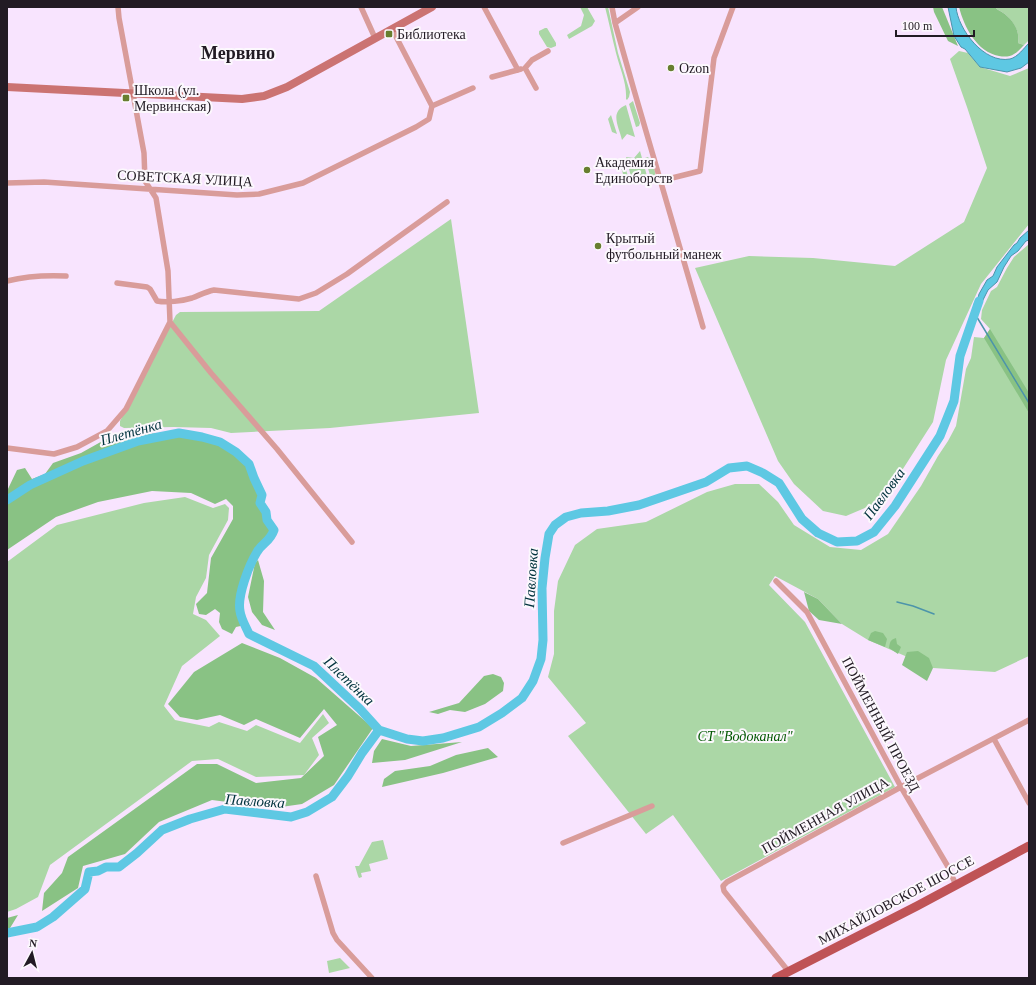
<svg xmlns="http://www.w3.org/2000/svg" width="1036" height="985" viewBox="0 0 1036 985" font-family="Georgia,serif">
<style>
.green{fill:#abd7a6}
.forest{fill:#89c284}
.water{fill:#5ec8e3;stroke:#4c94aa}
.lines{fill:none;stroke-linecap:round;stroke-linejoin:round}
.stream{stroke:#4c94aa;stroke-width:1.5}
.river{stroke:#5ec8e3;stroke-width:9}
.street{stroke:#d99c9a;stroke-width:5.5}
.secondary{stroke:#cb7372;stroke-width:8}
.primary{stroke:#bf5356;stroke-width:9}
.poi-dot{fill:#677e2f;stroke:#fcf8fd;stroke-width:1.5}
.labels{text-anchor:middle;stroke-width:4;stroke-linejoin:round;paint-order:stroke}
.poi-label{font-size:14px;fill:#221b24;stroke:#fcf8fd;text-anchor:start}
.street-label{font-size:14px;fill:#221b24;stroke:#fcf8fd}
.park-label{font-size:14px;font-style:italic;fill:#025802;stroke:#fcf8fd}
.water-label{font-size:15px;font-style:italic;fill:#00323d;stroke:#fcf8fd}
.district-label{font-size:18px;font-weight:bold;fill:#221b24;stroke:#fcf8fd}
</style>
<rect width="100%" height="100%" fill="#f8e4fe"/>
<!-- green -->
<path class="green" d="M580 7H587L595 21 592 26 569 39 567 35 581 26 584 15Z
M605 7H608L618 53 630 92 629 97 627 100 626 99C627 83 620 69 616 53 612 38 609 22 605 7Z
M995 7H1029V40L1024 45 1018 43C1020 32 1014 22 1006 15 1002 11 998 11 995 7Z
M545 28H547L556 43V46L551 48 547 47 539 34V31Z
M959 51 968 53 980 67 1010 76 1029 68V224L981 284 946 360 933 422 892 486 872 505 846 516 823 511 794 484 778 461 695 268 749 256 813 258 895 266 964 222 987 168 967 107 950 59Z
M633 101 640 123 639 126 636 127 629 104Z
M626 105 635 137 627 134 622 140C619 127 609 112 626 105Z
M611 115 617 134 612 132 608 119Z
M640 151 649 183C630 189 630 170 626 157L634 158Z
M648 157C653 163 657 173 655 181L652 182 645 158Z
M624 163 630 183 625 181 621 167Z
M451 219 479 413 330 428 231 433 211 428 174 427 124 428 120 426V421L176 315 180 312 319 311Z
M1029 244V656L995 672 933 668 868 640 842 624 818 599 775 576 769 585 805 622 895 787 721 881 673 815 646 834 568 736 586 723 548 677 554 654V611L558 581 575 545 597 529 646 522 707 492 735 484H759L778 502 794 525 830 547 861 550 888 534 921 486 938 456 948 441 956 426 966 369 971 358 974 337 984 338 990 329 981 319 982 310 991 291 997 287 1007 268 1014 257Z
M185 497 213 508 225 504 229 508 228 520 209 555 206 578 196 597 193 614 206 620 220 636 182 666 164 706 175 720 209 727 219 722 247 731 256 725 300 743 323 714 329 723 312 738 319 755 304 775 256 777 218 759 192 761 50 865 38 897 16 909 7 912V562L57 525 144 503Z
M383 840 388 859 369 864 371 871 361 873 362 877 359 878 358 876 355 866H359L372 842Z
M340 958 350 968 329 973 327 961Z"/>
<!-- forest -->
<path class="forest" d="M933 7H942L958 46 948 41 934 12Z
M959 7H995C998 11 1002 11 1006 15 1014 22 1020 31 1018 43L1024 45C1021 48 1018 52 1014 54 1010 57 1004 57 999 56 977 52 964 27 959 7Z
M990 329 1029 393V413L984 338Z
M158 433 167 436 179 433 202 437 220 442 236 452 249 464 254 478 262 495 260 503 266 512 267 520 274 530C271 540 264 543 258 550 249 561 239 595 240 610 240 615 243 620 245 625L236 627 232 634 222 629 219 622 220 613 215 609 206 615 199 614 196 604 207 593 211 558 233 519V506L226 499 215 504 191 493 152 491 98 502 56 517 7 550V491L17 470 25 468 32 479 45 474 53 463 81 453 106 439Z
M258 560 264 581 263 612 275 630 262 625 252 612 248 597 255 563Z
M804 592 818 599 842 624 819 620 809 611Z
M875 631 883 633 887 639 885 647 868 640 871 633Z
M896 638 897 644 901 647 898 654 889 648C890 642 890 640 896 638Z
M242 643 280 658 316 678 373 728 334 785 302 804 274 808 212 800 159 822 125 854 83 866 78 888 42 911 44 893 62 873 68 857 197 764H217L256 783 301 778 324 756 318 737 337 725 324 709 300 738 256 719 244 725 220 715 197 720 180 717 168 704 194 672Z
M918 651 929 658 933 668 927 681 902 665 907 652Z
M493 674 501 677 504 683 503 691 485 704 465 712 450 710 438 714 429 712 459 703 484 676Z
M382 739 411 746 462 742 405 760 372 763 374 751Z
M488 748 498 757 443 773 382 787 384 779 395 771 430 766 456 755Z
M18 915 7 933V918Z"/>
<!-- water -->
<path class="water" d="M948 7H956C958 29 984 64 1010 59 1018 57 1024 48 1029 43V62L1021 68 1007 72 980 67 965 49 961 47 954 36Z
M1029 230V240L1026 241 1018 251 1011 256 1004 267 997 282 988 290 982 302 977 316 973 310 974 309V304L978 298 979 294 987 280 993 276 997 267 1014 245 1017 243 1020 238Z"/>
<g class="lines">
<!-- stream -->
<path class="stream" d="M975 314 1029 403
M897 602 913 606 934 614"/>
<!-- river -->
<path class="river" d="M7 500 30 485 83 461 138 441 179 433 202 437 220 442 236 452 249 464 254 478 262 495 260 503 266 512 267 520 274 530C270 542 262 543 257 552 249 565 237 596 240 611 241 619 246 627 249 634L314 666 360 709 379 730 407 739 423 741 443 738 479 727 502 713 522 698 533 681 541 659 543 640 542 588 545 558 549 534 555 525 566 517 581 513 608 511 639 505 706 482 729 468 747 466 763 473 779 483 802 519 818 533 837 542 857 541 874 532 895 506 940 436 954 401 960 356 979 301
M7 933 37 927 53 917 85 889 89 872 98 871 106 867H119L137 853 162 830 190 819 225 809 291 817 307 812 332 797 348 776 362 753 379 730"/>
<!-- street -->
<path class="street" d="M361 7 375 38
M484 7 518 70
M612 7 615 23 634 90 703 327
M615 23 638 7
M492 77 521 69
M536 88 525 68 532 60 548 51
M432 106 473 88
M660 181 700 171 714 58 733 7
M7 183 44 182 237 195 259 194 303 183 416 127 429 119 432 106 392 29
M7 281C27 276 45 275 66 276
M117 283 147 287 150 289 157 301C167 303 182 301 192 298 200 295 205 292 214 290L299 299 316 293 347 274 447 202
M170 322 211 373 277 449 352 542
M7 448 54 454 77 447 107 431 126 409 170 322 168 271 156 198 145 181 144 153 119 18 118 7
M776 581 807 612 901 787 947 865 956 885
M994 739 1029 803
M563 843 652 806
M316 876 333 933 337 940 372 978
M789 972 724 891 723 886 727 882 901 787 1029 720"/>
<!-- secondary -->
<path class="secondary" d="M7 87 242 99 264 96 287 87 432 7"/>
<!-- primary -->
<path class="primary" d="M776 978 917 906 1029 846"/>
</g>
<!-- markers -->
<g class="poi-dot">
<rect x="385" y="30" width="8" height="8" rx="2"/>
<circle cx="671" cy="68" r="4"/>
<rect x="122" y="94" width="8" height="8" rx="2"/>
<circle cx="587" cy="170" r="4"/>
<circle cx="598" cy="246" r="4"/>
</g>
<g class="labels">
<!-- poi labels -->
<g class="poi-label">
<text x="397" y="39">Библиотека</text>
<text x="679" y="73">Ozon</text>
<text x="134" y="95">Школа (ул.<tspan x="134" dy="16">Мервинская)</tspan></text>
<text x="595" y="167">Академия<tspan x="595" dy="16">Единоборств</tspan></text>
<text x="606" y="243">Крытый<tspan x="606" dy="16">футбольный манеж</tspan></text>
</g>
<!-- street labels -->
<g class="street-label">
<text transform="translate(185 178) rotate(3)" y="5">СОВЕТСКАЯ УЛИЦА</text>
<text transform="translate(881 724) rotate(62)" y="5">ПОЙМЕННЫЙ ПРОЕЗД</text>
<text transform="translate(825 815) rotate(-29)" y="5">ПОЙМЕННАЯ УЛИЦА</text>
<text transform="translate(896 900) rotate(-28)" y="5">МИХАЙЛОВСКОЕ ШОССЕ</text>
</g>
<!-- park labels -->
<g class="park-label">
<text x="745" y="741">СТ "Водоканал"</text>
</g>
<!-- water labels -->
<g class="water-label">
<text transform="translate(131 432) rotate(-16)" y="5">Плетёнка</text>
<text transform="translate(884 494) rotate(-54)" y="5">Павловка</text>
<text transform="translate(531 578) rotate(-86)" y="5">Павловка</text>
<text transform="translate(349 681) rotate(44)" y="5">Плетёнка</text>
<text transform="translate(255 801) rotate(4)" y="5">Павловка</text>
</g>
<!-- district labels -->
<g class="district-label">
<text x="238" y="59">Мервино</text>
</g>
</g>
<!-- border -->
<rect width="1036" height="985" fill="none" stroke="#221b24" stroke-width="16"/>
<!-- north arrow -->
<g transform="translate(32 953) rotate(7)" stroke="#fcf8fd" stroke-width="3" paint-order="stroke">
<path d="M0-3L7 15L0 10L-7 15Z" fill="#221b24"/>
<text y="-6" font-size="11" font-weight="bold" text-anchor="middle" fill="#221b24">N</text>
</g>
<!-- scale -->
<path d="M896 30v6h78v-6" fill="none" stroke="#221b24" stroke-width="2"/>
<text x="902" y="30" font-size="12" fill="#221b24" stroke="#fcf8fd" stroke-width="3" paint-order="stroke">100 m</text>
</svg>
